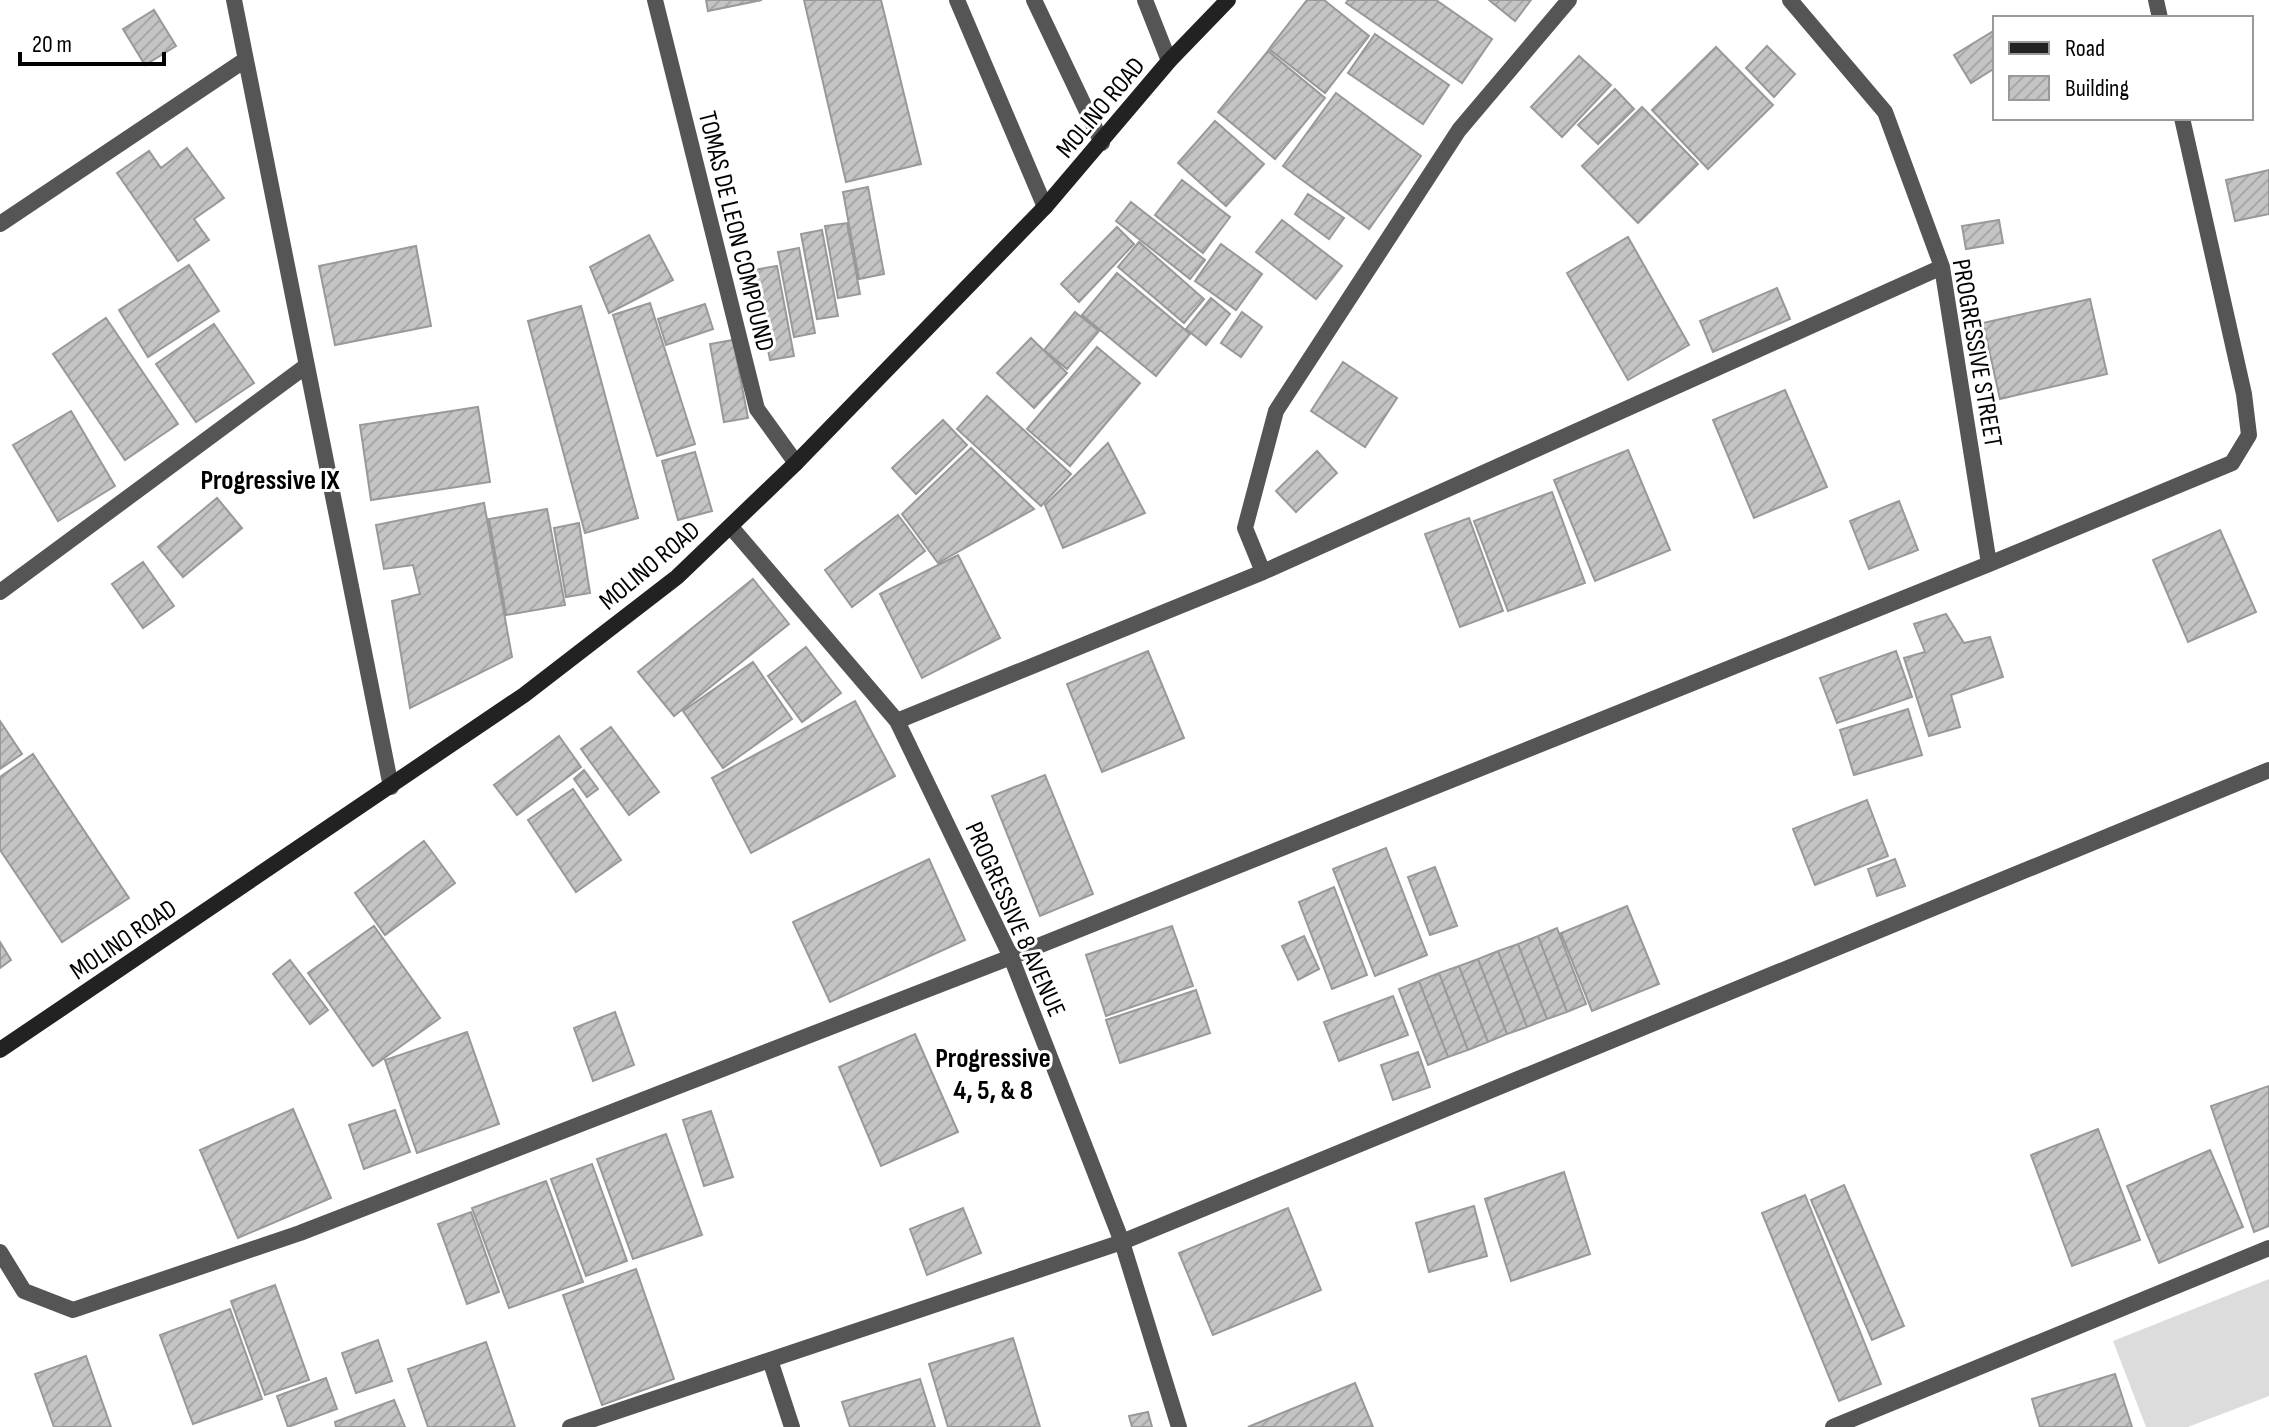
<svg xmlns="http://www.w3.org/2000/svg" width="2269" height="1427" viewBox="0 0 2269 1427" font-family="'Sofia Sans Condensed',sans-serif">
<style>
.pitch{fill:#dcdcdc}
.building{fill:url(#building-hatch);stroke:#999;stroke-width:2}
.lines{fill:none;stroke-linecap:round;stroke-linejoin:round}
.service{stroke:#555;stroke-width:16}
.minor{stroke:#555;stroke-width:16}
.secondary{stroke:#222;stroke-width:16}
.labels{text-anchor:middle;stroke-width:6;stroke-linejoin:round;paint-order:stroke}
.street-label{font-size:26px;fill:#000;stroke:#fff}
.neighbourhood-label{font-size:28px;font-weight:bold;fill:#000;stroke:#fff}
</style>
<defs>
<pattern id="building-hatch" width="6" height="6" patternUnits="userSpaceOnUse" patternTransform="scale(2)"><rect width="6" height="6" fill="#c4c4c4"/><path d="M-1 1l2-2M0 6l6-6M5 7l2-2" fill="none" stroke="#a7a7a7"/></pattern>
</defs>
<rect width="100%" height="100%" fill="#fff"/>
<!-- pitch -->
<path class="pitch" d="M2269 1279V1396L2188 1427H2146L2113 1341Z"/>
<!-- building -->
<path class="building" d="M706 0H762L708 11Z
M804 0H881L921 164 846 182Z
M1307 0H1324L1369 36 1325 93 1269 49Z
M1348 0H1436L1492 39 1462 83 1346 3Z
M1489 0H1531L1515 21Z
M154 10 176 46 145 65 123 29Z
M1995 30V68L1971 83 1954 55Z
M1375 34 1449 85 1423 124 1348 73Z
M1767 46 1795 74 1774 97 1746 68Z
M1716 47 1773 105 1708 169 1652 110Z
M1268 51 1325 98 1275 159 1218 112Z
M1579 56 1611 85 1562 137 1531 107Z
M1615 89 1634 109 1598 144 1578 125Z
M1336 93 1421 156 1369 229 1283 166Z
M1642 107 1698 164 1638 223 1582 166Z
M1215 121 1264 164 1226 206 1178 163Z
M187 148 224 198 194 219 209 240 178 261 117 173 149 151 161 168Z
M2269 170V214L2235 221 2226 180Z
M1182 180 1230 217 1203 253 1155 215Z
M868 187 884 274 859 279 843 192Z
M1308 194 1344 218 1329 239 1295 214Z
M1131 202 1205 260 1190 279 1116 221Z
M1282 220 1342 266 1316 299 1256 252Z
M1999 220 2003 243 1966 249 1962 226Z
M847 223 860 294 838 298 825 226Z
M1117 227 1134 244 1079 302 1061 284Z
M822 230 838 316 817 319 801 234Z
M649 235 673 280 609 313 590 267Z
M1628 237 1689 345 1628 380 1567 273Z
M1139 242 1204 299 1184 323 1118 267Z
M1221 244 1262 274 1236 310 1195 281Z
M416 246 431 326 335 345 319 266Z
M799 248 815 333 794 337 778 252Z
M189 265 219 311 148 357 119 310Z
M777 266 794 356 770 360 753 270Z
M1117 273 1190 334 1156 376 1082 315Z
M1777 288 1790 319 1713 352 1700 321Z
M1211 298 1230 314 1206 345 1186 329Z
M2090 299 2107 374 2000 399 1983 323Z
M650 303 695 444 657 456 613 315Z
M705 304 713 329 666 345 658 319Z
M581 306 638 518 585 533 528 321Z
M1075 312 1099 331 1067 369 1044 350Z
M1242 312 1262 327 1241 357 1221 343Z
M106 318 178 424 125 460 53 354Z
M214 324 254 383 196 422 156 364Z
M1031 338 1067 373 1034 408 997 373Z
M733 340 748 418 724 422 710 344Z
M1097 347 1140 383 1070 466 1027 429Z
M1343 362 1397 398 1365 447 1311 411Z
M1785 390 1827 487 1754 518 1713 420Z
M987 396 1071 474 1041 506 957 429Z
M478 407 490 482 371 500 360 425Z
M71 411 115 486 58 521 13 445Z
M943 420 967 445 916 494 892 468Z
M1108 443 1145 513 1063 548 1045 505Z
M971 448 1034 509 938 563 902 514Z
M1628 450 1670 550 1595 581 1554 480Z
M1317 451 1337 473 1296 512 1276 491Z
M695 452 712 511 678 520 662 461Z
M1552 492 1585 583 1508 611 1474 521Z
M217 498 242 528 183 577 158 547Z
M1899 501 1918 550 1869 569 1850 521Z
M484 503 512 657 410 708 392 601 420 594 413 565 384 569 376 525Z
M547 509 565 605 506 615 489 519Z
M898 515 925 551 852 607 825 570Z
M1469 518 1503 611 1460 627 1425 534Z
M579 523 590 593 566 597 554 528Z
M2220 530 2256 612 2188 642 2153 560Z
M958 555 1000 638 922 678 880 594Z
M143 562 174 606 143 628 112 584Z
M753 579 789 624 674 716 638 672Z
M1946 614 1964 643 1990 637 2003 677 1951 695 1960 727 1929 736 1904 658 1925 652 1914 624Z
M806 647 841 693 802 722 768 676Z
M1148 651 1184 738 1102 772 1067 684Z
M1896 651 1912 697 1837 723 1820 678Z
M753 662 792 719 723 768 683 711Z
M855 701 895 776 751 853 712 778Z
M1908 709 1922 755 1854 775 1840 730Z
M0 721 22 754 0 769Z
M611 727 659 792 629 815 581 749Z
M559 736 581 767 517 815 494 785Z
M33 754 129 898 62 942 0 850V777Z
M584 770 598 789 587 797 574 779Z
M1045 775 1093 894 1040 916 992 796Z
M573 789 621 860 576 892 528 820Z
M1867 800 1888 856 1815 885 1793 829Z
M424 841 455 883 385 935 355 893Z
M1386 848 1427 955 1375 976 1333 869Z
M929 859 965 940 830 1002 793 922Z
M1895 859 1905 886 1877 896 1868 869Z
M1435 867 1457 926 1430 935 1408 877Z
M1334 887 1367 975 1332 989 1299 902Z
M1627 906 1659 984 1592 1011 1561 933Z
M374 926 440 1018 373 1066 308 973Z
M1172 926 1193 986 1106 1016 1086 955Z
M1557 928 1586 1004 1567 1012 1538 936Z
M1304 936 1319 969 1298 980 1282 946Z
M1538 936 1567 1012 1547 1019 1518 944Z
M0 942 11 960 0 968Z
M1518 944 1547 1019 1527 1027 1498 951Z
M1498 951 1527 1027 1507 1034 1478 959Z
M1478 959 1507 1034 1488 1042 1459 966Z
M290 960 328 1010 310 1024 273 974Z
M1459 966 1488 1042 1468 1050 1439 973Z
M1439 973 1468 1050 1448 1057 1419 981Z
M1419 981 1448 1057 1428 1065 1399 989Z
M1196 990 1210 1033 1120 1063 1106 1020Z
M1393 996 1408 1035 1339 1061 1324 1022Z
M615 1012 634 1065 593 1081 574 1028Z
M467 1032 499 1124 417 1153 385 1060Z
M915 1034 958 1132 881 1166 839 1067Z
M1418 1052 1430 1087 1393 1100 1381 1065Z
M2269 1086V1226L2254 1232 2211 1106Z
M293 1109 331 1198 238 1238 200 1150Z
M395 1110 410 1152 364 1169 349 1125Z
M711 1111 733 1177 704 1186 683 1120Z
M2098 1129 2140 1240 2072 1266 2031 1155Z
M666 1134 702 1235 633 1259 597 1159Z
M2210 1150 2243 1227 2159 1263 2127 1186Z
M592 1164 627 1261 586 1276 551 1179Z
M1564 1172 1590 1254 1511 1281 1485 1199Z
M546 1181 583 1282 509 1308 472 1208Z
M1844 1185 1904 1326 1872 1340 1811 1200Z
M1805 1195 1881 1384 1839 1401 1762 1213Z
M1474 1206 1487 1256 1429 1272 1416 1223Z
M963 1208 981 1253 927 1275 910 1229Z
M1288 1208 1321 1290 1213 1335 1179 1253Z
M471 1212 499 1292 467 1304 438 1224Z
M636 1269 674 1379 602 1405 563 1295Z
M275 1285 309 1380 265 1395 231 1301Z
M230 1309 262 1399 193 1424 160 1335Z
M1013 1338 1040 1427H948L929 1364Z
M378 1340 392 1381 356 1393 342 1353Z
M486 1342 515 1427H428L408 1369Z
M86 1356 111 1427H54L35 1374Z
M2115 1374 2132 1427H2040L2032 1399Z
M326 1378 337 1409 288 1427 277 1396Z
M920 1379 935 1427H850L842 1402Z
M1355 1383 1373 1427H1248Z
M394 1400 405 1427H336L335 1422Z
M1148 1412 1152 1427H1132L1129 1416Z"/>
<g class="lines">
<!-- service -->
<path class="service" d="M957 0 1045 207
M1034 0 1102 143
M1145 0 1169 61"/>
<!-- minor -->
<path class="minor" d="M234 0 391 787
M655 0 757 409 796 463
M1790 0 1885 112 1942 267 1989 564
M2156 0 2160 18
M0 224 245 60
M731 527 897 721 1011 957 1122 1242 1179 1427
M1263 572 1245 528 1276 411 1459 130 1569 0
M0 592 306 366
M897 721 1263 572 1942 267
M0 1252 24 1291 73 1310 300 1233 1011 957 1989 564 2232 463 2249 435 2244 394 2182 118
M770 1360 792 1427
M570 1427 1122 1242 2269 770
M1833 1427 2269 1248"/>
<!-- secondary -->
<path class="secondary" d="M0 1050 524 695 677 577 796 463 1045 207 1169 61 1228 0"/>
</g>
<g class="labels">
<!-- street labels -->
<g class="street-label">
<text transform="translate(1100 107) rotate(-50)" y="9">MOLINO ROAD</text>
<text transform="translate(737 231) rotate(76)" y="9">TOMAS DE LEON COMPOUND</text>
<text transform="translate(1978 353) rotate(80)" y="9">PROGRESSIVE STREET</text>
<text transform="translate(649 565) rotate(-40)" y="9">MOLINO ROAD</text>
<text transform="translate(1016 919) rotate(66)" y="9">PROGRESSIVE 8 AVENUE</text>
<text transform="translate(123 939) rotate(-34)" y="9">MOLINO ROAD</text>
</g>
<!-- neighbourhood labels -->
<g class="neighbourhood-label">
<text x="270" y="489">Progressive IX</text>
<text x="993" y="1067">Progressive<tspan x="993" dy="32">4, 5, &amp; 8</tspan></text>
</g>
</g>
<!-- legend -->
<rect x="1993" y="16" width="260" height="104" fill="#ffffff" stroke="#999999" stroke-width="2"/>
<rect x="2009" y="42" width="40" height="12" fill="#222222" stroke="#999999" stroke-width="2"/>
<text x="2065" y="56" font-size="24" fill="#000000">Road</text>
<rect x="2009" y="76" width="40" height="24" fill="url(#building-hatch)" stroke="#999999" stroke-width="2"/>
<text x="2065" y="96" font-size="24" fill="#000000">Building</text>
<!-- scale -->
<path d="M20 52v12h144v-12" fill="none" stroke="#000000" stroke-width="4"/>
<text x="32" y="52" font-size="24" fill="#000000" stroke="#ffffff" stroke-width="6" paint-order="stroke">20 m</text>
</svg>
